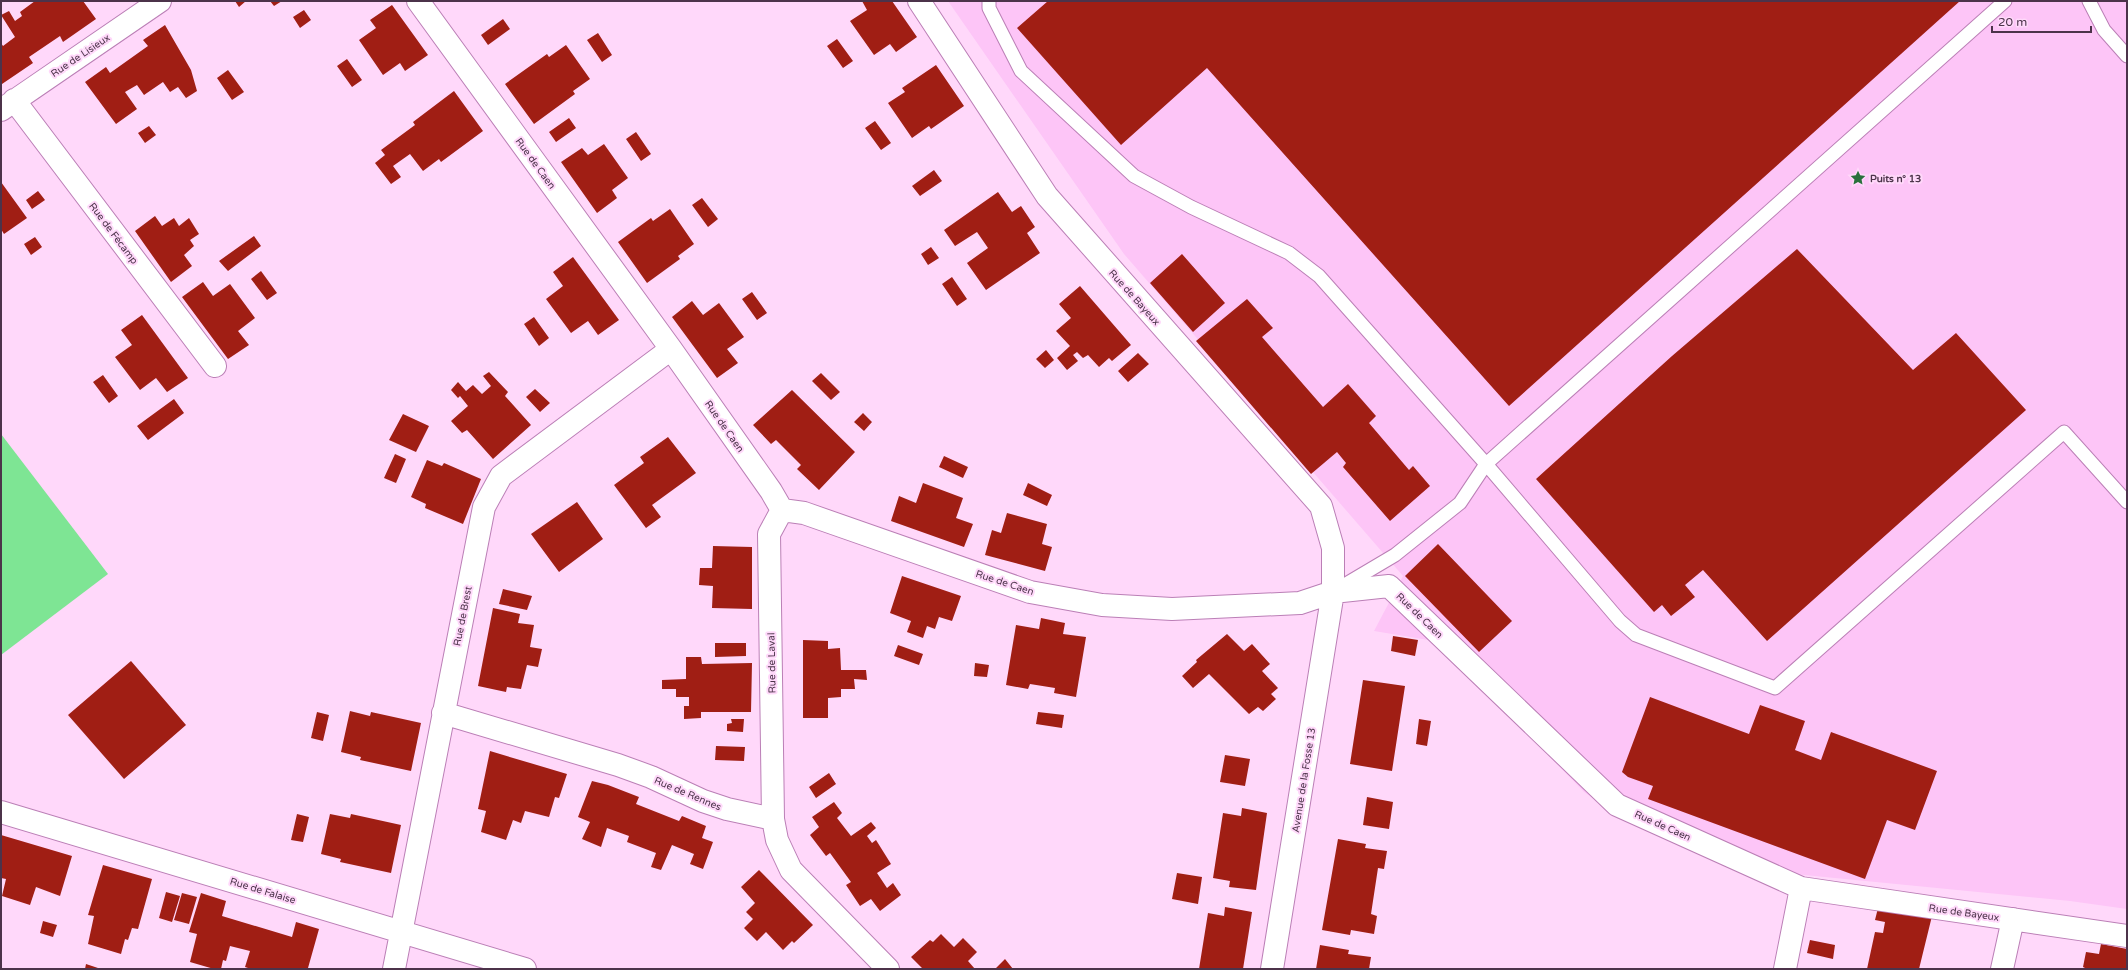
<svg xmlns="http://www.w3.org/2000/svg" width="2128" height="970" viewBox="0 0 2128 970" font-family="'Varela Round',sans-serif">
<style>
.built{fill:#fdc5f7}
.green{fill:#7ee594}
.building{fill:#a01e14}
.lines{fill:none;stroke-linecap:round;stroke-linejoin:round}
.service-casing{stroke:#bb7fb6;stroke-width:15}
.minor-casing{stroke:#bb7fb6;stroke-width:24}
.service{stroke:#fff;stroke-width:13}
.minor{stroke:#fff;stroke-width:22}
.labels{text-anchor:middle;stroke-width:4;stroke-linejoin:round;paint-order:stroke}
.street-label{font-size:10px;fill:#4c334a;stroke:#ffd8fa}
.poi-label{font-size:10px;font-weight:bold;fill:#4c334a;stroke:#ffd8fa;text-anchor:start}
</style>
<rect width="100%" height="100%" fill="#ffd8fa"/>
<!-- built -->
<path class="built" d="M948 1H2127V909L2070 901 1794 874 1619 816 1584 792 1440 642 1374 631 1403 576 1124 254Z"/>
<!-- green -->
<path class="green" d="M1 434 108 574 1 655Z"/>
<!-- building -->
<path class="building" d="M35 1H83L96 19 63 42 60 36 29 57 33 63 2 84 1 43 3 46 15 37 1 15 9 11 15 21 22 16 20 12Z
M235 1H246L239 7Z
M270 1H282L274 6Z
M862 1H892L917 37 896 52 890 44 874 55 850 21 867 10Z
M1048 1H1960L1509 406 1207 68 1121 145 1017 28Z
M392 5 428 55 405 71 400 63 383 75 359 40 376 28 370 20Z
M304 10 311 20 300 28 293 17Z
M503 19 510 29 488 45 481 35Z
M165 25 191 70 197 91 186 98 178 87 170 92 163 82 144 95 137 85 125 92 137 109 116 124 85 82 106 67 110 73 148 46 143 40Z
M598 33 612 55 602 62 587 40Z
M837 39 853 61 843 68 827 46Z
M566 45 590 79 573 91 575 94 534 124 505 84 547 54 549 57Z
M347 59 362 80 352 87 337 66Z
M936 65 964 106 931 129 929 126 912 138 888 103 905 92 902 88Z
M228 70 244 92 232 100 217 78Z
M454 91 483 131 441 162 439 159 423 171 410 154 393 166 401 177 391 184 375 163 385 155 381 150 415 125 413 122Z
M569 118 576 128 556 142 549 132Z
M875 121 891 143 881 150 865 128Z
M149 126 156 135 145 143 138 133Z
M636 132 651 154 641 161 626 139Z
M604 144 628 178 612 190 617 198 597 213 561 162 582 148 588 155Z
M934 170 942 181 920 196 912 186Z
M1 182 27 218 4 234 1 229Z
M38 191 45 200 32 209 26 200Z
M998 192 1012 212 1021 206 1035 227 1027 233 1040 253 986 290 967 263 988 248 977 232 955 246 944 230Z
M702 198 718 219 708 227 692 205Z
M670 209 694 244 678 256 680 259 647 283 618 242 651 218 653 221Z
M155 216 162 226 174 218 179 226 189 218 199 234 190 240 194 246 184 255 192 266 171 282 135 231Z
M254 236 261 246 228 271 219 261Z
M35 237 42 247 31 255 24 244Z
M931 247 939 258 928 265 921 254Z
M1797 249 1913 370 1956 333 2026 410 1767 641 1703 570 1685 585 1695 597 1671 616 1662 605 1654 612 1536 479 1672 356Z
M1182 254 1225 303 1193 332 1150 283Z
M573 257 619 320 598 335 588 321 571 333 546 299 563 286 553 272Z
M261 271 277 293 267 300 251 279Z
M952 277 967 299 957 306 942 284Z
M203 282 213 296 230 284 255 318 238 331 249 345 228 359 182 297Z
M1080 286 1131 345 1112 361 1109 358 1099 367 1088 355 1083 358 1077 352 1073 355 1078 361 1067 370 1057 358 1070 346 1056 331 1071 318 1059 304Z
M752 292 767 313 757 320 742 299Z
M1247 299 1273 328 1262 337 1323 407 1348 384 1376 416 1369 423 1409 470 1413 466 1430 486 1390 521 1343 467 1346 463 1337 452 1311 474 1196 341Z
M692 301 703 315 719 303 744 337 727 349 738 363 717 378 672 317Z
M142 315 188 378 167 392 156 378 140 390 115 357 132 345 121 330Z
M534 317 549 338 539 346 524 324Z
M1046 350 1054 360 1045 368 1036 359Z
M1138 353 1149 364 1128 382 1118 371Z
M489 372 508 392 505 396 531 425 493 459 467 430 462 433 451 421 468 406 460 396 458 398 451 390 458 382 466 391 473 385 482 394 491 386 483 376Z
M821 373 840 392 831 400 812 381Z
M103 375 118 396 109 403 93 382Z
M535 389 550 403 540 412 526 397Z
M792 390 855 452 819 490 797 469 801 465 776 440 771 444 753 425Z
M174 399 184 413 148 440 137 426Z
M863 413 872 422 864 431 854 422Z
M403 414 429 426 416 452 389 440Z
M668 437 696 473 652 505 661 517 646 528 614 485 644 463 640 457Z
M395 454 406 459 396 483 384 478Z
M944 456 968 467 963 478 939 467Z
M427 460 442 466 444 463 481 479 463 524 425 508 426 504 411 497Z
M923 483 963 498 956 518 973 524 964 547 891 521 899 496 916 503Z
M1028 483 1052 495 1047 506 1023 495Z
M577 502 603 539 559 572 531 534Z
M1007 513 1047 524 1042 544 1052 547 1045 571 985 555 992 530 1001 533Z
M1438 544 1512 621 1479 652 1405 576Z
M713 546 752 547V609L712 608 713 586 699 585 700 568H712Z
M902 576 961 596 952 621 939 617 935 629 927 626 923 638 907 632 911 621 890 613Z
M503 589 532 596 527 610 499 604Z
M493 608 520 614 518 623 534 625 530 647 542 649 538 667 527 665 521 689 507 687 506 692 478 686Z
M1041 618 1065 623 1063 634 1086 637 1076 697 1054 693 1055 688 1030 684 1028 689 1006 685 1016 625 1039 629Z
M1227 634 1244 651 1252 644 1270 664 1262 671 1278 688 1271 694 1276 699 1263 711 1258 707 1249 714 1209 674 1193 688 1182 676 1197 662 1196 660Z
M1393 636 1418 640 1415 656 1391 651Z
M803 640 828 641V649L840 648 841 670H866L867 680 854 679 855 689H841V697L828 698V718H803Z
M715 643H746V656L715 657Z
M898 645 923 654 919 665 894 656Z
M686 657H701L702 664 752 663 751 712H701V718L684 719V706H689V697H676V689H662V680L686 679Z
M131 661 186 725 124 779 68 715Z
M975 663 989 665 987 677 974 676Z
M1363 680 1405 686 1392 771 1350 764Z
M1650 697 1749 734 1760 705 1805 721 1795 750 1821 760 1831 732 1937 771 1915 830 1887 820 1865 879 1648 799 1653 786 1628 777 1622 772Z
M350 711 370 716 371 712 421 723 411 771 360 760 361 757 341 752Z
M317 712 329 715 323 741 311 738Z
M1038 712 1064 715 1062 728 1036 724Z
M731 719H744L743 732 727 731V724L732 723Z
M1419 719 1431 721 1427 746 1416 744Z
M716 746 745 747 744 761 715 760Z
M490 751 567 774 559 798 555 797 549 817 525 811 521 823 513 820 506 840 481 832 486 811 478 809Z
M1225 755 1250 759 1245 786 1220 782Z
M829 773 836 784 816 798 809 787Z
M592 781 608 785 639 797 636 804 679 821 682 816 706 826 702 838 713 842 703 869 690 864 694 854 672 845 661 870 651 867 656 853 627 842 629 836 607 828 601 847 582 839 590 822 578 817Z
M1367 797 1393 802 1389 829 1363 825Z
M834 802 842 813 837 818 851 836 871 822 876 828 867 836 872 843 876 840 891 864 877 873 887 888 893 883 901 895 880 911 871 899 860 906 846 885 851 882 830 853 826 856 810 835 819 827 812 817Z
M1242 808 1267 813 1256 890 1229 887 1230 881 1213 878 1223 813 1241 816Z
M297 814 309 817 303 842 291 840Z
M330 814 350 818 351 814 401 825 391 873 340 862 341 859 321 854Z
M1 835 72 856 60 896 36 887 30 905 2 896 6 879 1 878Z
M1338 839 1366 844 1365 848 1387 851 1384 869 1378 868 1371 914 1377 916 1374 934 1351 930 1350 935 1322 930Z
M103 865 152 879 138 929 132 928 128 940 125 939 121 954 88 944 94 916 88 915Z
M759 870 813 925 794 943 792 941 783 950 766 932 757 941 744 928 753 919 746 912 755 903 741 887Z
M1177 873 1202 877 1198 904 1172 899Z
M166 892 180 896 172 922 159 918Z
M182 893 197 897 189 924 174 920Z
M201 893 226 901 222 916 292 937 296 922 319 929 308 968 251 969 245 967 250 951 230 946 226 961 223 960 221 969H214L190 962 197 934 189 932Z
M1879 904 1932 916 1919 969H1867L1875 932 1883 933 1885 922 1875 920Z
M1225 907 1252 912 1243 969H1199L1208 913 1224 916Z
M43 921 57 925 53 937 40 933Z
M941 934 954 947 963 938 977 952 968 961 975 969H923L911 957 930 940 933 942Z
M1810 940 1835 945 1833 959 1807 953Z
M2101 944 2127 949V969H2087L2083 967 2086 952 2099 954Z
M1320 945 1349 950 1348 954 1371 957 1369 969H1316Z
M1005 959 1013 969H995Z
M86 964 101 969H85Z"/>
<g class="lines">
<defs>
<path id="service" d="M989 1V8L1021 71 1134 176 1191 207 1289 253 1319 276 1486 464 1620 621 1636 635 1775 688 2064 432 2127 502
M2089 1 2104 30 2127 56
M1341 587 1395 555 1460 503 1486 464 2005 1"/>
<path id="minor" d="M418 1 671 349 771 491 782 510 804 513 1030 592 1102 605 1172 609 1300 603 1333 592 1389 586 1617 805 1801 888 2127 936
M919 1 1047 196 1321 506 1333 548V592L1272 969
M14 100 215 366
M1 110 160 1
M443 713 618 765 651 777 703 801 727 809 773 819 777 840 791 870 888 969
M1 812 525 969
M773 819 769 534 782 510
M394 969 484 507 501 476 671 349
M1785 969 1801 888
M2002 969 2013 919"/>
</defs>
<!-- service casing -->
<use href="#service" class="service-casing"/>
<!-- minor casing -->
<use href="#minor" class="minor-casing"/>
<!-- service -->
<use href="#service" class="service"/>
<!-- minor -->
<use href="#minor" class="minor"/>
</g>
<!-- icons -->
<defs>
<symbol id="sight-bare" viewBox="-9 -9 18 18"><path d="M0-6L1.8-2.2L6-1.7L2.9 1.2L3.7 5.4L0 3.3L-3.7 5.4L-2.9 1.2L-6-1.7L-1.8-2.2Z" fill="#29703c" stroke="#ffd8fa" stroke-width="2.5" paint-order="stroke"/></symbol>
</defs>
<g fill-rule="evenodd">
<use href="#sight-bare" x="1847" y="167" width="22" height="22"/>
</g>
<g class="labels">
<!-- street labels -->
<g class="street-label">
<text transform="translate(80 55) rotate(-34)" y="4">Rue de Lisieux</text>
<text transform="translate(536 163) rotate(54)" y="4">Rue de Caen</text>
<text transform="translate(114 233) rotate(53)" y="4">Rue de Fécamp</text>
<text transform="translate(1135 297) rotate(48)" y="4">Rue de Bayeux</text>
<text transform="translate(725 426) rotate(55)" y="4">Rue de Caen</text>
<text transform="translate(1005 582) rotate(18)" y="4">Rue de Caen</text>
<text transform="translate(1420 615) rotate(44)" y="4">Rue de Caen</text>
<text transform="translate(462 616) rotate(-79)" y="4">Rue de Brest</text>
<text transform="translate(771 663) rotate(-91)" y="4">Rue de Laval</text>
<text transform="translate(1303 780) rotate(-81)" y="4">Avenue de la Fosse 13</text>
<text transform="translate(688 793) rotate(23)" y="4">Rue de Rennes</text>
<text transform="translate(1663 825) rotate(24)" y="4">Rue de Caen</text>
<text transform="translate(263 890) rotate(17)" y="4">Rue de Falaise</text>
<text transform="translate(1964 912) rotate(8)" y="4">Rue de Bayeux</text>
</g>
<!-- poi labels -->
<g class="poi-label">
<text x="1870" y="182">Puits n° 13</text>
</g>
</g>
<!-- border -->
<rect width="2128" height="970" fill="none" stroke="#4c334a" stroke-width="4"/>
<!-- scale -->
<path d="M1992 26v6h99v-6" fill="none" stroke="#4c334a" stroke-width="2"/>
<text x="1998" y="26" font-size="12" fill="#4c334a" stroke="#ffd8fa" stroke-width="3" paint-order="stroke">20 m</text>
</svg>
